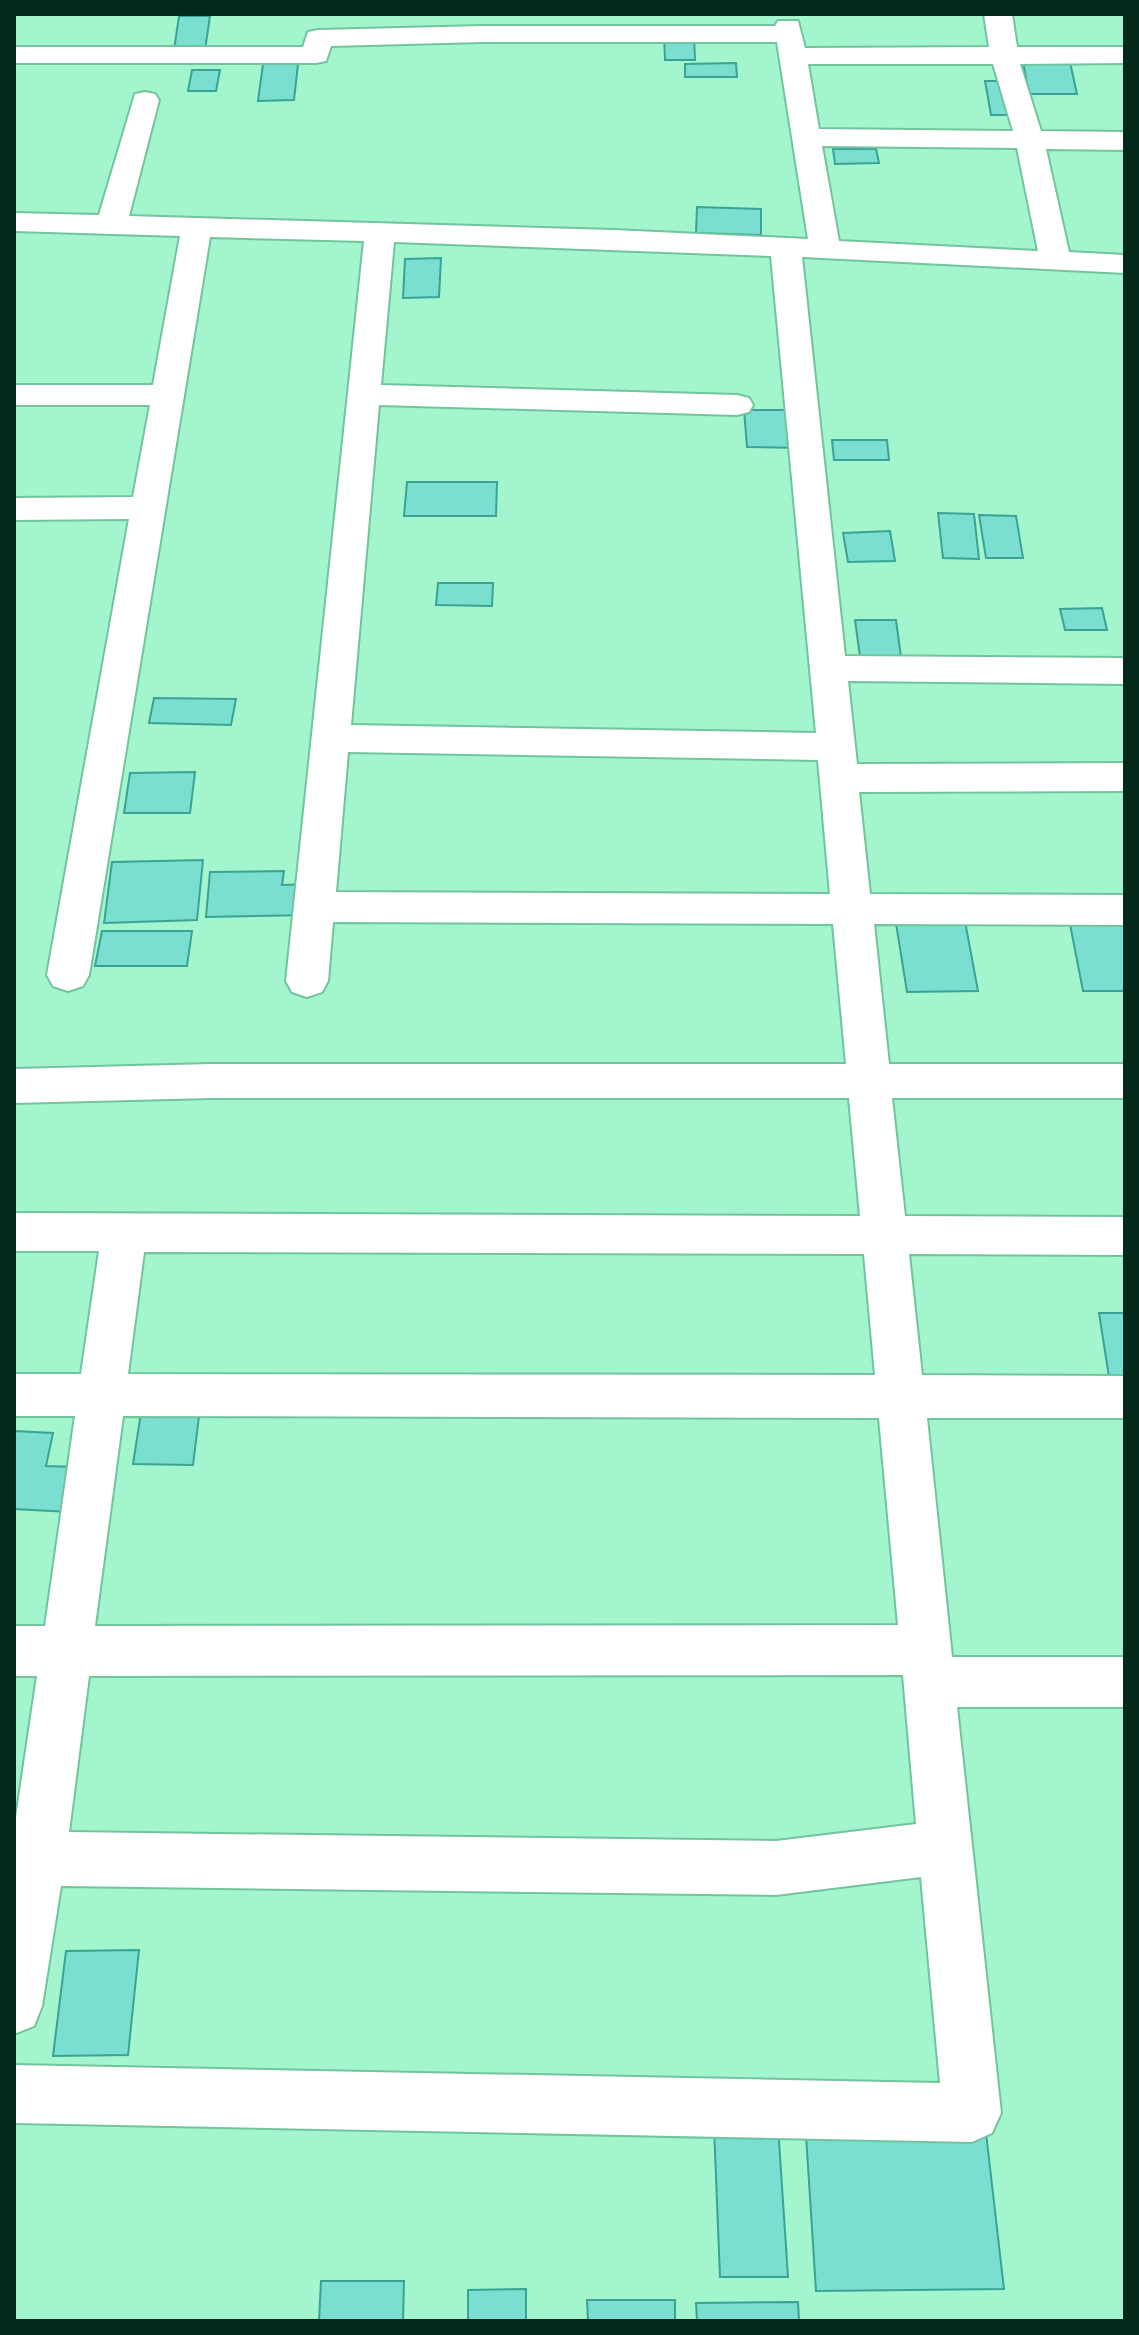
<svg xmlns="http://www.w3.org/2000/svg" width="1139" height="2335" viewBox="0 0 1139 2335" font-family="'Roboto Condensed',sans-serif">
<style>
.building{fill:#7adfd0;stroke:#3aa395;stroke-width:2}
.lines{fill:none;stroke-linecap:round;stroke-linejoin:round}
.street-casing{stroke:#72c49e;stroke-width:4}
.street{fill:#fff;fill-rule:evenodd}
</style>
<rect width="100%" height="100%" fill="#a2f5cd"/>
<!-- building -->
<path class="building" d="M179 16H210L205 50H174Z
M664 35H694L695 60H665Z
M1023 62H1070L1077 94H1029Z
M736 63 737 77H685V64Z
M263 64H298L294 100 258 101Z
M192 70H220L216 91H188Z
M985 81H1005L1012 115H991Z
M833 149H876L879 163 835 164Z
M697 207 761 209V235L696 233Z
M441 258 439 297 403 298 405 259Z
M744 410H797L799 448 747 447Z
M832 440H887L889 460H834Z
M407 482H497L496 516H404Z
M938 513 974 514 979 559 943 558Z
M979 515 1016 516 1023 558H986Z
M890 531 895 561 848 562 843 533Z
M438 583H493L492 606 436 605Z
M1102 608 1107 630H1065L1060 609Z
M855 620H896L901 657H860Z
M154 698 236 699 231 725 149 723Z
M195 772 190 813H124L130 773Z
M203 860 197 920 104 923 112 862Z
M284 871 282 885 314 884 312 915 206 917 210 872Z
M964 916 978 991 907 992 895 917Z
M1069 919H1125V991H1083Z
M102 931H192L187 966H95Z
M1099 1313H1125V1377H1109Z
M142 1406 200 1408 193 1465 133 1464Z
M14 1431 53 1433 46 1466 79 1467 70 1512 14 1509Z
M139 1950 128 2055 53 2056 66 1951Z
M778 2126 788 2277H720L714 2127Z
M986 2133 1004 2289 816 2291 806 2135Z
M321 2281H404L403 2321H319Z
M526 2289V2321H468V2290Z
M587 2300H675V2321H588Z
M798 2302 799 2321H697L696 2303Z"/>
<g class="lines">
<defs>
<path id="street" d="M984 14H1012L1017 47H1125V63L1020 64 1041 131 1125 132V150L1046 149 1069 252 1125 255V273L802 257 845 656 1125 658V684L848 681 857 764 1125 763V791L859 792 870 894 1125 895V925L874 924 889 1064H1125V1098H892L905 1216 1125 1217V1255L909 1254 922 1375 1125 1376V1418H927L952 1657H1125V1707H957L1001 2113 992 2133 972 2142 14 2123V2065L940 2083 921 1877 776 1895 61 1886 42 2006 34 2026 14 2034V1831L37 1676H14V1626H45L75 1416H14V1374H81L99 1251H14V1213L860 1216 849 1098H211L14 1103V1069L211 1064H846L833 924 333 922 328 981 322 992 307 997 292 992 286 981 364 241 210 237 89 975 83 986 68 991 53 986 47 975 129 519 14 520V498L133 497 150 405H14V385H153L180 236 14 231V213L99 215 135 94 145 92 155 94 159 100 129 216 614 230 808 239 777 42H482L331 46 326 61 316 63H14V47H303L308 32 318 30 482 26H775L778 21H798L805 48 989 47ZM808 64H993L1013 131 819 129ZM822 146 1017 148 1038 251 839 241ZM394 242 771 256 816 733 351 725 379 405 737 415 749 412 753 405 749 398 737 395 381 385ZM348 752 818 760 830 894 336 892ZM144 1252 864 1254 875 1375 128 1374ZM123 1416 879 1418 898 1625 95 1626ZM903 1675 916 1824 776 1841 69 1832 89 1676Z"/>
</defs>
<!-- street casing -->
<use href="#street" class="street-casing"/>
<!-- street -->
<use href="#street" class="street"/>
</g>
<!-- border -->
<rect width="1139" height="2335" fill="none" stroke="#04281a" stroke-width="32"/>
</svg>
